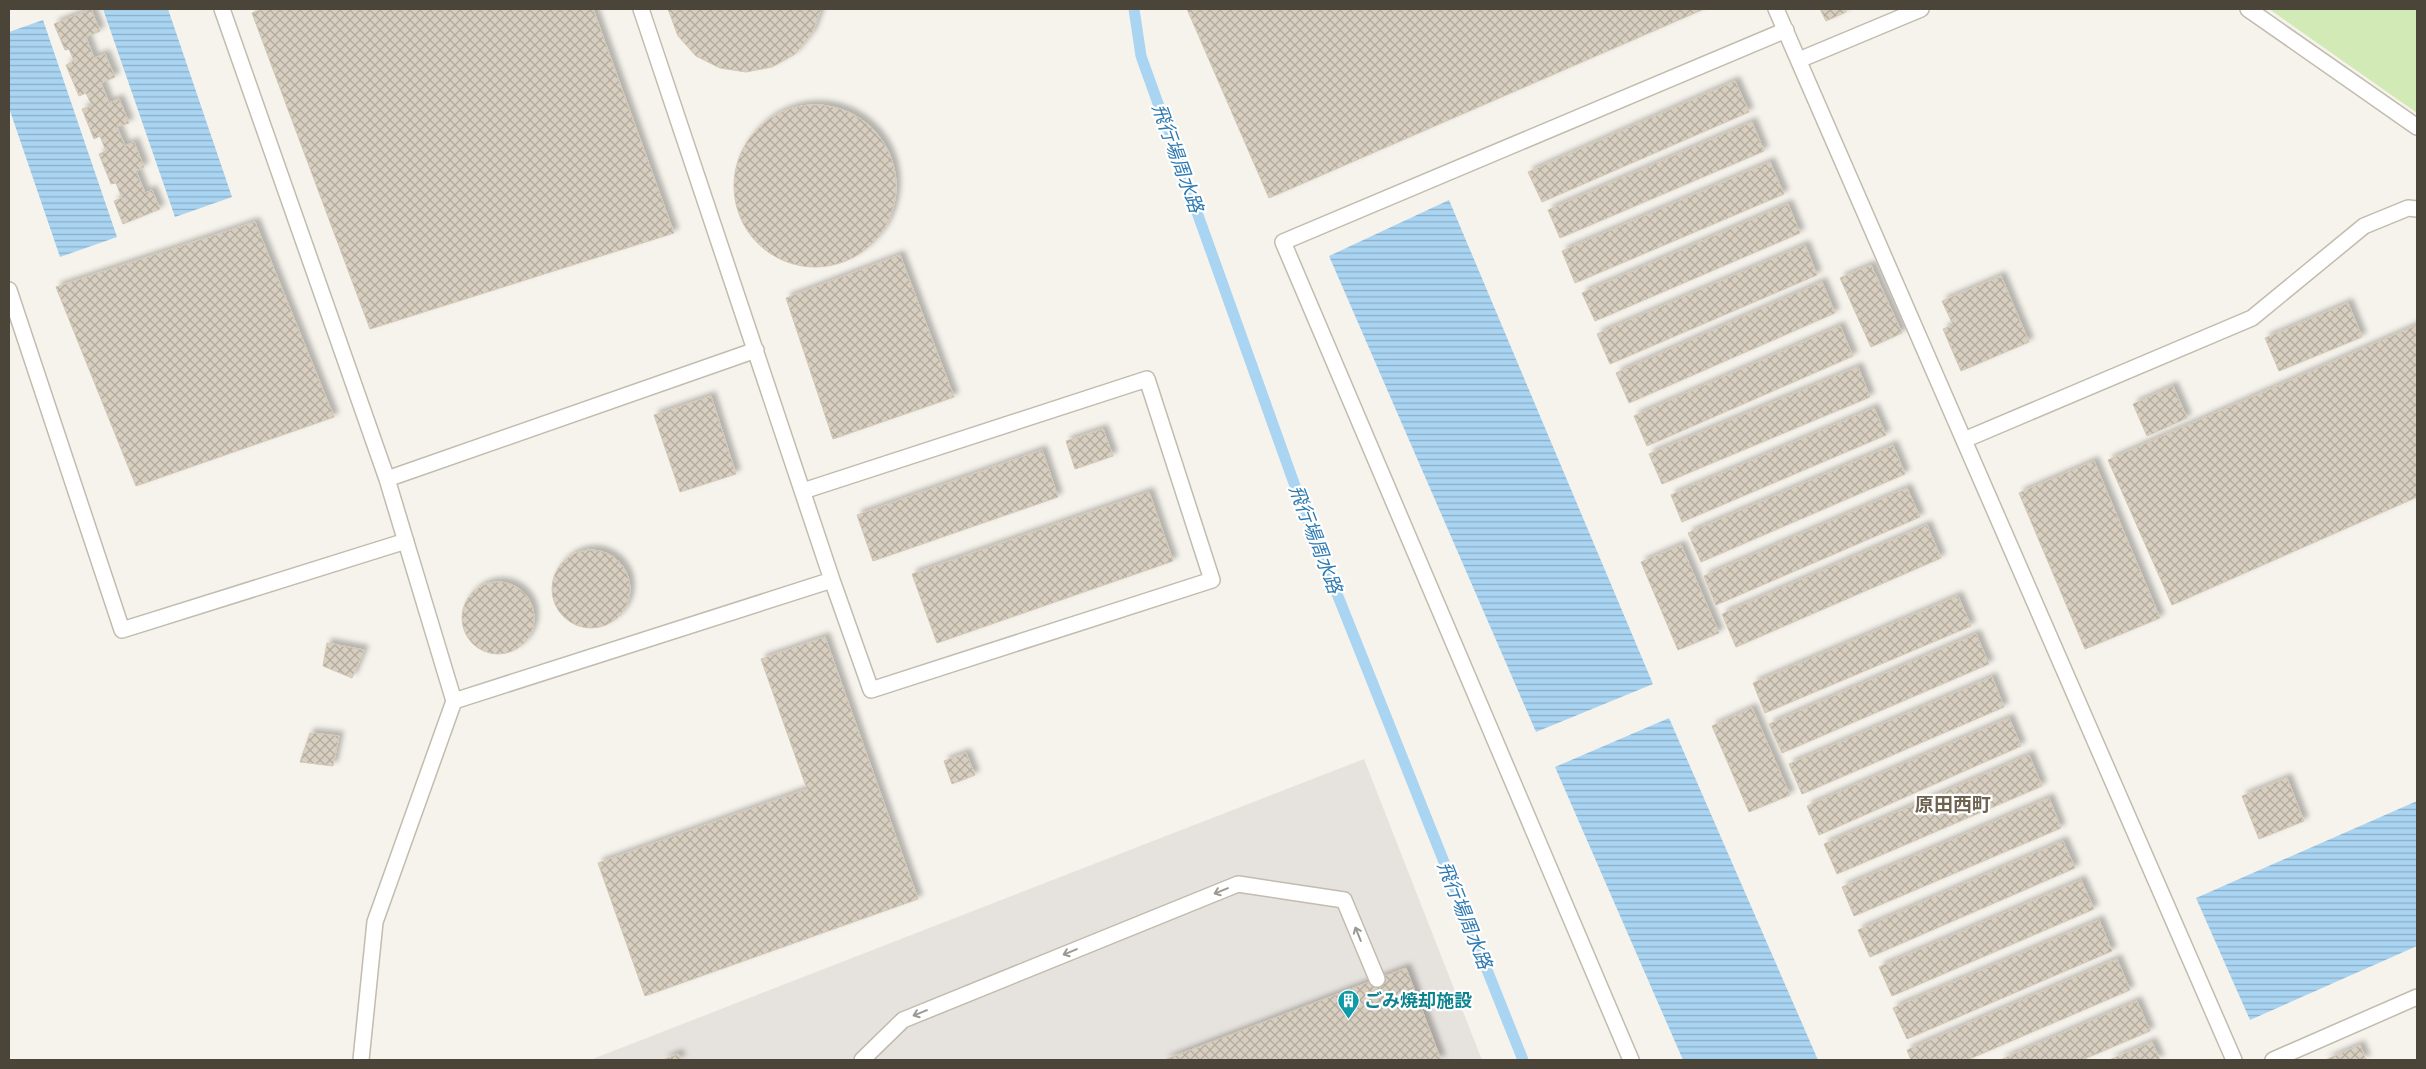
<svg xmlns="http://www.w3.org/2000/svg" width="2426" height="1069" viewBox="0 0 2426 1069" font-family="'IBM Plex Sans','Noto Sans JP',sans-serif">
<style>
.industrial{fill:#e6e2dd}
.green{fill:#d2eab5}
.water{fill:url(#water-rules)}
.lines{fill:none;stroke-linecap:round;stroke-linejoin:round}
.stream{stroke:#a9d4f2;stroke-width:11}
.building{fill:url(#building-cross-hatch);stroke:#d3c7b4;filter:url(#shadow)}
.lane-casing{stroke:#c2bbae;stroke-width:18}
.lane{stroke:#fff;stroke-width:15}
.oneway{stroke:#9c9892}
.labels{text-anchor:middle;stroke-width:4.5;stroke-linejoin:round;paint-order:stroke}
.culture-label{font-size:18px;font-weight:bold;fill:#0d838f;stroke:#fff;text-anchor:start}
.water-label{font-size:19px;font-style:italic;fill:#2e7ab2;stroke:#fff}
.neighbourhood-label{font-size:19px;font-weight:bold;fill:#6e6250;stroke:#fff}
</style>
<defs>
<pattern id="water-rules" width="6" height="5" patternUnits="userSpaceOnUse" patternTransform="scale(1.25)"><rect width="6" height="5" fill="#a9d4f2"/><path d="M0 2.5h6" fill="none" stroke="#8caec5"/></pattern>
<pattern id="building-cross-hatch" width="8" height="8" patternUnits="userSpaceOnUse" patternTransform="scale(1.25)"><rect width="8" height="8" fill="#d8cfc1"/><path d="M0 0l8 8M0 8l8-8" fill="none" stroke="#b1aa9e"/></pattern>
<filter id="shadow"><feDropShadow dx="4.5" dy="-4.5" stdDeviation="2.5" flood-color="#0004"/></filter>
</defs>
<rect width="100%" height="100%" fill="#f6f3ec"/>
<!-- industrial -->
<path class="industrial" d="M1364 759 1482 1060H590Z"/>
<!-- green -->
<path class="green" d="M2269 9H2417V113Z"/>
<!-- water -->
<path class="water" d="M103 9H168L232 197 175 217Z
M43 20 117 237 60 257 9 108V32Z
M1449 200 1653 684 1536 732 1329 256Z
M1669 718 1818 1060H1683L1555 767Z
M2417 801V946L2250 1020 2196 898Z"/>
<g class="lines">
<!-- stream -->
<path class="stream" d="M1134 9 1141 56 1304 511 1523 1060"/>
</g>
<!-- building -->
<path class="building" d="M91 9 100 31 86 37 94 58 105 54 115 77 101 83 109 103 119 99 129 123 117 127 125 146 134 142 144 167 136 171 145 193 152 190 160 209 123 224 114 201 122 198 116 183 111 184 99 154 106 151 100 136 94 139 82 109 92 106 86 93 79 96 66 65 74 61 69 49 65 50 54 24Z
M263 9H593L674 233 370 329 252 13Z
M668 9H821L812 33 795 54 772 67 746 72 720 68 696 56 678 36Z
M1187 9H1704L1269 198Z
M1820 9H1844L1846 12 1826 21Z
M1735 81 1749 112 1542 202 1528 172Z
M734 186a81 81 0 1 1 162 0a81 81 0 1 1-162 0Z
M1752 122 1764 151 1560 238 1548 210Z
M1770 162 1784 194 1575 283 1562 251Z
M1788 204 1800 233 1595 321 1582 293Z
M255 222 334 417 136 486 56 287Z
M1805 245 1817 275 1610 364 1597 334Z
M900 255 954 397 833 439 786 298Z
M1871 265 1902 333 1871 347 1840 278Z
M2001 276 2029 342 1961 371 1943 329 1953 325 1942 301Z
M1822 282 1835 313 1629 403 1616 373Z
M2348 303 2362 337 2279 371 2265 338Z
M2417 325V497L2172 605 2108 460Z
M1840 326 1853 356 1647 446 1634 416Z
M1858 367 1870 397 1662 484 1649 454Z
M2173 386 2187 418 2147 436 2133 404Z
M711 396 736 474 680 492 654 415Z
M1874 408 1886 435 1682 522 1671 495Z
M1103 429 1113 456 1075 469 1066 441Z
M1893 445 1905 474 1701 562 1688 533Z
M1042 450 1058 497 873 561 857 515Z
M2094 461 2160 618 2085 649 2019 493Z
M1907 488 1920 517 1716 605 1704 576Z
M1149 492 1173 561 937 643 912 574Z
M1927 525 1941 558 1736 647 1722 614Z
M1681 545 1719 633 1678 650 1641 562Z
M552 589a39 39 0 1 1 78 0a39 39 0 1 1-78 0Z
M462 618a36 36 0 1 1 72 0a36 36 0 1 1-72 0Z
M1958 596 1971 626 1765 713 1753 683Z
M1976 634 1989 664 1782 753 1769 724Z
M825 637 918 899 645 996 598 863 807 789 761 659Z
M327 643 364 650 352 678 323 666Z
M1992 677 2004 707 1802 794 1789 764Z
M1752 708 1790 795 1749 812 1712 726Z
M2009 718 2021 746 1819 835 1807 806Z
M310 733 339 736 333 766 300 762Z
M966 753 975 775 952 784 944 761Z
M2029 755 2042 786 1837 874 1824 844Z
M2287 778 2304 821 2259 839 2242 796Z
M2049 798 2061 828 1854 916 1842 887Z
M2063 841 2075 868 1870 957 1858 930Z
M2081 880 2094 909 1892 996 1879 967Z
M2099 920 2112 951 1907 1039 1893 1008Z
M2117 959 2130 990 1967 1060H1911L1907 1050Z
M1406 968 1441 1060H1164L1377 979Z
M2137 1001 2150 1031 2082 1060H2000Z
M2152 1042 2160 1060H2109Z
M2360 1045 2366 1060H2325Z
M678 1054 681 1060H663Z"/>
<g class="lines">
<defs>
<path id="lane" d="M222 9 387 479 454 701 375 922 361 1060
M1776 9 2234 1060
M2248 9 2417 127
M1799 60 1921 9
M9 290 122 630 406 541
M1964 440 2252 318 2364 226 2408 208 2417 209
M387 479 756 350
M803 491 1147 379 1212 580 871 690 832 580
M454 701 832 580 641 9
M862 1060 903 1020 1238 884 1344 900 1377 979
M1631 1060 1283 242 1786 30
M2273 1060 2417 997"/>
</defs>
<!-- lane casing -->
<use href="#lane" class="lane-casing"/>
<!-- lane -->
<use href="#lane" class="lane"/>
</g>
<!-- one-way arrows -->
<defs><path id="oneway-shaft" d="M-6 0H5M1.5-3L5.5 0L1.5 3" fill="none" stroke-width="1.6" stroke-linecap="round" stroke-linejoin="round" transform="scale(1.25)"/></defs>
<g class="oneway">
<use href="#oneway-shaft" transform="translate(1221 891) rotate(158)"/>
<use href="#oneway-shaft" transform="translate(1358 934) rotate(-112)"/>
<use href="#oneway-shaft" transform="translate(1070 952) rotate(158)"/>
<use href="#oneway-shaft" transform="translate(920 1013) rotate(158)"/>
</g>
<!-- icons -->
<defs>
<symbol id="building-pin" viewBox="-11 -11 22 30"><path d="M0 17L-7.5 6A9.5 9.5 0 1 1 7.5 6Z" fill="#0f9aa8" stroke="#fff"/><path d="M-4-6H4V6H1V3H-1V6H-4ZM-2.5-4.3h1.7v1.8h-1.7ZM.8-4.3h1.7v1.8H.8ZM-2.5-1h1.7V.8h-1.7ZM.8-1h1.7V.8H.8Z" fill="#fff"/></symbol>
</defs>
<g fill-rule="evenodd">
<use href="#building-pin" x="1336" y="988" width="25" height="34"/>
</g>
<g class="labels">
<!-- culture labels -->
<g class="culture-label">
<text x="1364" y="1007">ごみ焼却施設</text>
</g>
<!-- water labels -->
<g class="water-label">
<text transform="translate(1178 158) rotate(70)" y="7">飛行場周水路</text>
<text transform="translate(1316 539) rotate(69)" y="7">飛行場周水路</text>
<text transform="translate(1465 915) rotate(68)" y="7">飛行場周水路</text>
</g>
<!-- neighbourhood labels -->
<g class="neighbourhood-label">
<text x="1953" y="811">原田西町</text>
</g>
</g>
<!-- border -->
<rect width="2426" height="1069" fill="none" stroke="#4b4439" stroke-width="20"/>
</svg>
